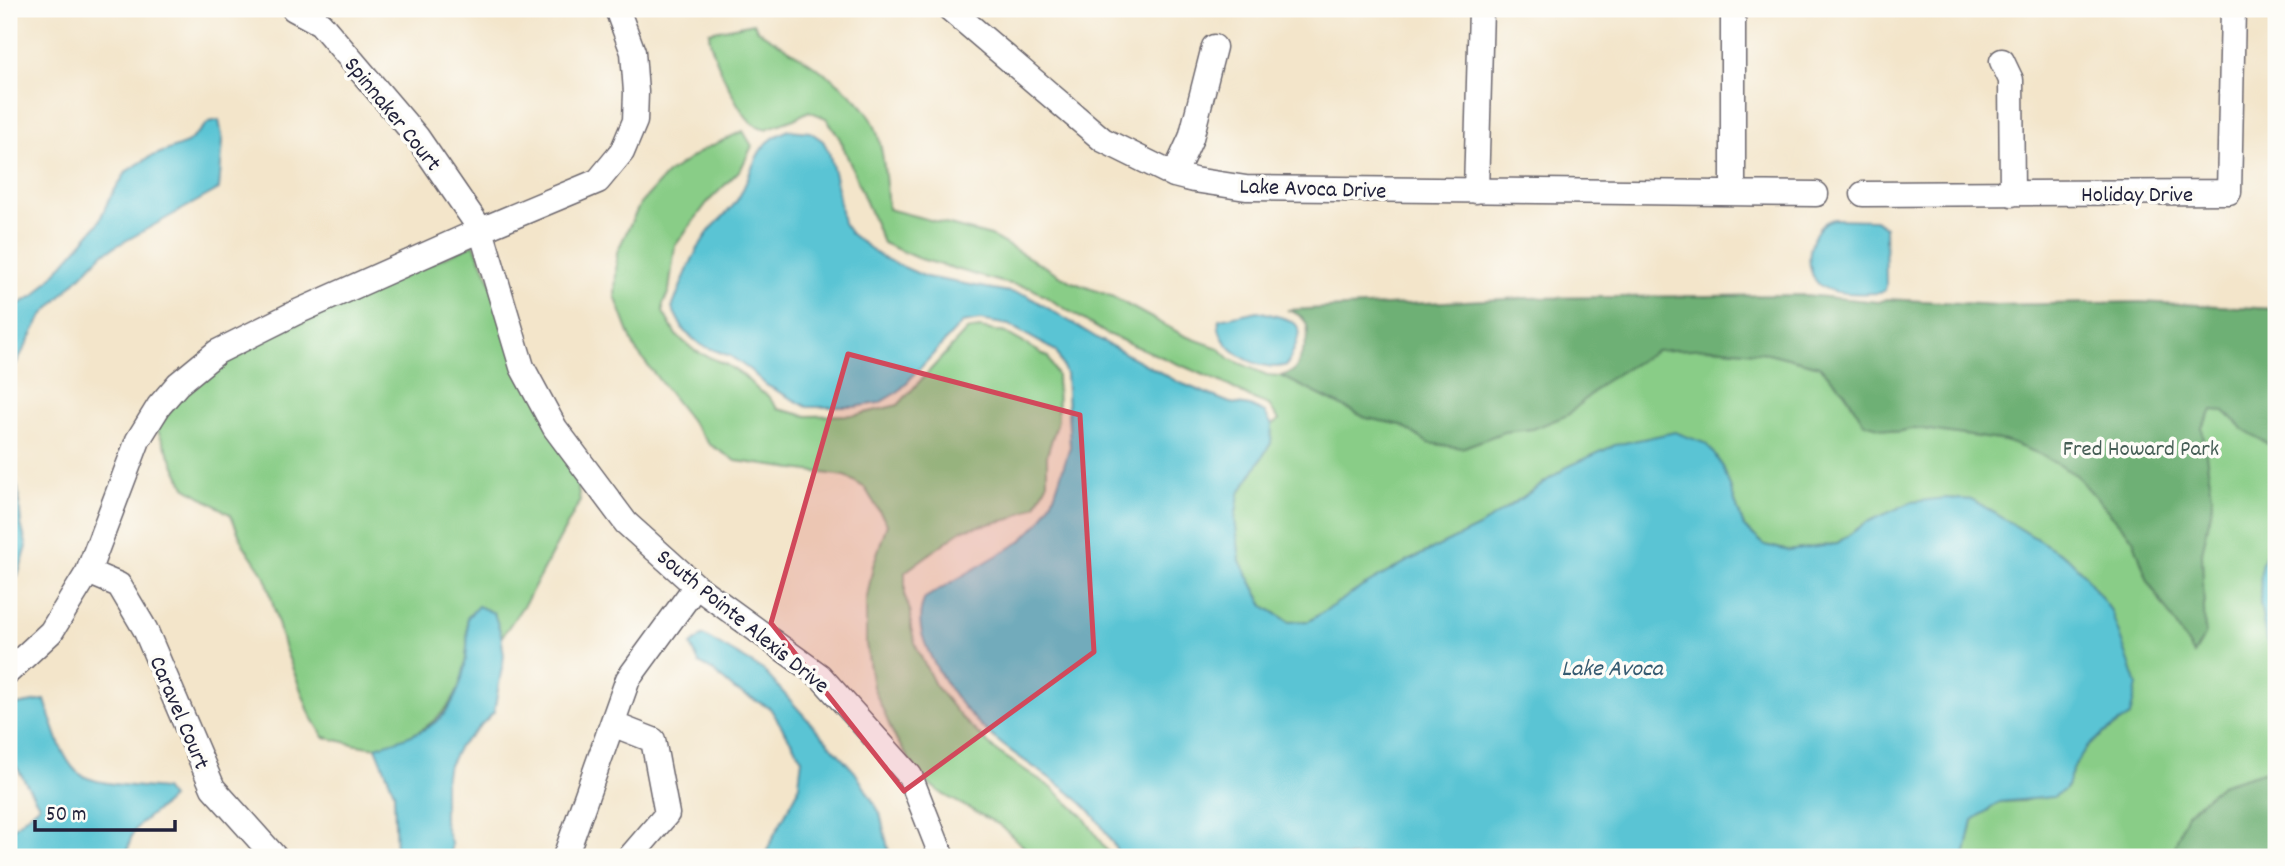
<svg xmlns="http://www.w3.org/2000/svg" width="2285" height="866" viewBox="0 0 2285 866" font-family="Dekko,sans-serif">
<style>
.green{fill:#89cd87;stroke:#567861;stroke-width:2}
.forest{fill:#6eb074;stroke:#486958;stroke-width:2}
.water{fill:#5ac4d4;stroke:#3e7388;stroke-width:2}
.lines{fill:none;stroke-linecap:round;stroke-linejoin:round}
.minor-casing{stroke:#6b666d;stroke-width:27}
.minor{stroke:#fff;stroke-width:24}
.marked{fill:#d1495b;fill-opacity:0.2;stroke:#d1495b;stroke-width:5;stroke-linejoin:round}
.labels{text-anchor:middle;stroke-width:7;stroke-linejoin:round;paint-order:stroke}
.street-label{font-size:23px;fill:#22223b;stroke:#fdfcf7}
.park-label{font-size:23px;fill:#465e56;stroke:#fdfcf7}
.water-label{font-size:24px;font-style:italic;fill:#365b71;stroke:#fdfcf7}
</style>
<rect width="100%" height="100%" fill="#fdfcf7"/>
<filter id="ink" filterUnits="userSpaceOnUse"><feTurbulence type="fractalNoise" baseFrequency=".0143" numOctaves="2"/><feDisplacementMap in="SourceGraphic" scale="14" xChannelSelector="R" yChannelSelector="G"/><feConvolveMatrix kernelMatrix="1 2 1 2 8 2 1 2 1" color-interpolation-filters="sRGB"/></filter>
<filter id="wash" filterUnits="userSpaceOnUse"><feTurbulence type="fractalNoise" baseFrequency=".00686" numOctaves="4" result="noise"/><feDisplacementMap in="SourceGraphic" scale="28" xChannelSelector="R" yChannelSelector="G"/><feGaussianBlur stdDeviation="1.57" result="paint"/><feColorMatrix in="noise" values="0 0 0 0 0 0 0 0 0 0 0 0 0 0 0 0 0 1.4 0 .05"/><feComposite in="paint" operator="in"/></filter>
<g filter="url(#wash)">
<rect width="100%" height="100%" fill="#f3e5ca"/>
<!-- green -->
<path class="green" d="M754 23 757 30C792 52 863 90 876 129 884 151 886 186 888 209L991 236 1072 282 1111 296 1185 336 1219 348 1230 359 1267 375 1281 376 1313 390 1381 356 2276 315V857H1965L1973 820 2000 802 2023 801 2066 789C2077 748 2096 738 2130 716L2111 611 2083 573 2068 558 1973 500 1867 522 1836 544 1789 551 1765 545 1744 527 1723 467H1567L1479 527 1408 561 1362 587 1309 621 1290 622 1264 606 1240 561 1235 519 1239 494 1271 443 1272 425 1279 420 1269 405 1251 398 1223 383 1107 334 1031 288 1001 282 917 258 883 243 840 139 826 118 809 111 794 119 766 129C761 127 754 126 751 122 737 109 709 50 709 32Z
M743 131 752 146 741 169 707 203 675 246 669 291 663 305V312L676 335 695 351 725 364 744 376 759 391 767 395 778 409 807 416 856 415 898 405 967 330 980 328 1006 333 1048 357 1057 375 1058 420 1047 455V484L1036 505 1011 519 962 530 905 572V597L911 613V628L917 649 935 685 960 716 995 750 1052 788 1083 816 1111 857H1035L1000 825 944 795 922 779 894 736 873 687 866 644V602L873 566 887 524 865 488 845 476 736 461 709 444 635 349 615 296 617 252 640 204 667 174 704 149Z
M474 244 576 474 580 501 527 600 501 638 494 613 467 618C470 669 462 708 414 734 403 739 390 745 378 747 364 749 339 740 324 737L310 714 284 646 266 578 243 544 231 515 185 487 157 429 186 390 224 360 300 321Z"/>
<!-- forest -->
<path class="forest" d="M1805 295 1879 302 1887 299 1996 305 2140 302 2276 309V449L2243 429 2224 411 2213 410 2202 427 2213 502 2202 553 2205 635 2194 654 2148 581 2133 539 2076 475 2037 453 2005 441 1915 428 1897 432 1864 423 1844 391 1819 366 1768 353 1710 348 1656 351 1604 382 1568 415 1533 429 1504 432 1462 448 1428 443 1401 425 1366 418 1281 376C1286 374 1292 373 1295 369 1299 365 1300 358 1302 353 1311 333 1312 317 1287 310L1524 298Z
M2276 768V857H2176L2175 845 2187 813 2221 785Z"/>
<!-- water -->
<path class="water" d="M219 120 223 141 219 189 102 254 42 316 13 369 9 390V309L36 295 98 224 109 199 127 171 150 157 187 143 209 122Z
M789 130 810 132 823 141 829 152 836 180 843 223 851 234 883 258 926 277 1026 295 1102 341 1178 382 1230 403 1250 406 1265 413 1272 425 1271 443 1239 494 1235 519 1240 561 1264 606 1289 622 1309 621 1362 587 1408 561 1479 527 1567 467 1615 445 1675 432 1707 444 1723 467 1744 527 1765 545 1789 551 1836 544 1867 522 1912 502 1945 498 1973 500 2068 558 2083 573 2111 611 2137 685 2130 716C2096 738 2077 748 2066 789L2053 797 2000 802 1973 820 1965 857H1121C1111 841 1101 822 1088 809 1062 783 1031 767 1003 745 973 722 949 692 932 659 922 639 915 619 925 598L1020 542 1040 522 1054 496 1070 447 1066 374 1056 351 1009 325 980 320 962 323 899 391 879 403 854 407H807L766 385 750 370 730 356 701 345 684 331 672 308C682 283 691 257 707 234 716 221 732 211 739 197 756 167 752 144 789 130Z
M1834 219 1875 220 1885 227 1886 285 1885 290 1880 293C1863 293 1835 296 1821 286 1801 272 1808 224 1834 219Z
M1258 311C1302 323 1308 320 1287 365 1262 374 1214 349 1219 319Z
M9 462 18 490 21 524 27 547 18 575 9 590Z
M2276 542V656L2266 640 2260 603 2261 565 2269 549Z
M478 606 494 613 501 634 504 656 494 712 458 748 447 769 444 786V822L451 843V857H396L394 792 376 747C399 740 429 732 445 713 466 686 469 651 467 618Z
M703 635 763 670 855 772 880 813 890 857H767L766 853 773 837 798 791 802 759 770 708 735 690 712 670 699 663 691 645Z
M45 700C52 722 60 756 77 772 92 786 142 786 164 789L171 798C148 821 130 821 127 857H9V832L39 805 9 754V709L11 706Z"/>
</g>
<g filter="url(#ink)">
<g class="lines">
<defs>
<path id="minor" d="M294 9 320 23 417 137 481 230 522 367 555 428 626 523 696 586 820 676 910 776 942 857
M950 9 1103 140 1174 175 1194 180 1246 188 1816 194
M2002 61 2011 80 2012 194
M1174 175 1191 138 1214 47
M1476 191 1481 9
M1733 191V9
M1863 194 2229 192 2233 9
M88 572 119 585 145 629 213 788 275 857
M9 671 51 632 88 572 138 440 159 406 178 384 217 352 295 313 481 230 598 181 622 152 635 121 636 92 633 52 617 9
M612 724 628 679 696 586
M565 857 612 724 653 740 667 814 630 857"/>
</defs>
<!-- minor casing -->
<use href="#minor" class="minor-casing"/>
<!-- minor -->
<use href="#minor" class="minor"/>
</g>
</g>
<!-- marked area -->
<path class="marked" d="M848 354 1080 415 1094 652 904 791 771 623Z"/>
<g class="labels">
<!-- street labels -->
<g class="street-label">
<text transform="translate(394 113) rotate(51)" y="8">Spinnaker Court</text>
<text transform="translate(1313 187) rotate(2)" y="8">Lake Avoca Drive</text>
<text x="2137" y="201">Holiday Drive</text>
<text transform="translate(744 620) rotate(39)" y="8">South Pointe Alexis Drive</text>
<text transform="translate(181 712) rotate(67)" y="8">Caravel Court</text>
</g>
<!-- park labels -->
<g class="park-label">
<text x="2141" y="455">Fred Howard Park</text>
</g>
<!-- water labels -->
<g class="water-label">
<text x="1612" y="675">Lake Avoca</text>
</g>
</g>
<!-- margin -->
<rect width="2285" height="866" fill="none" stroke="#fdfcf7" stroke-width="35"/>
<!-- scale -->
<path d="M35 820v10h140v-10" fill="none" stroke="#22223b" stroke-width="3.5"/>
<text x="46" y="820" font-size="21" fill="#22223b" stroke="#fdfcf7" stroke-width="5" paint-order="stroke">50 m</text>
</svg>
